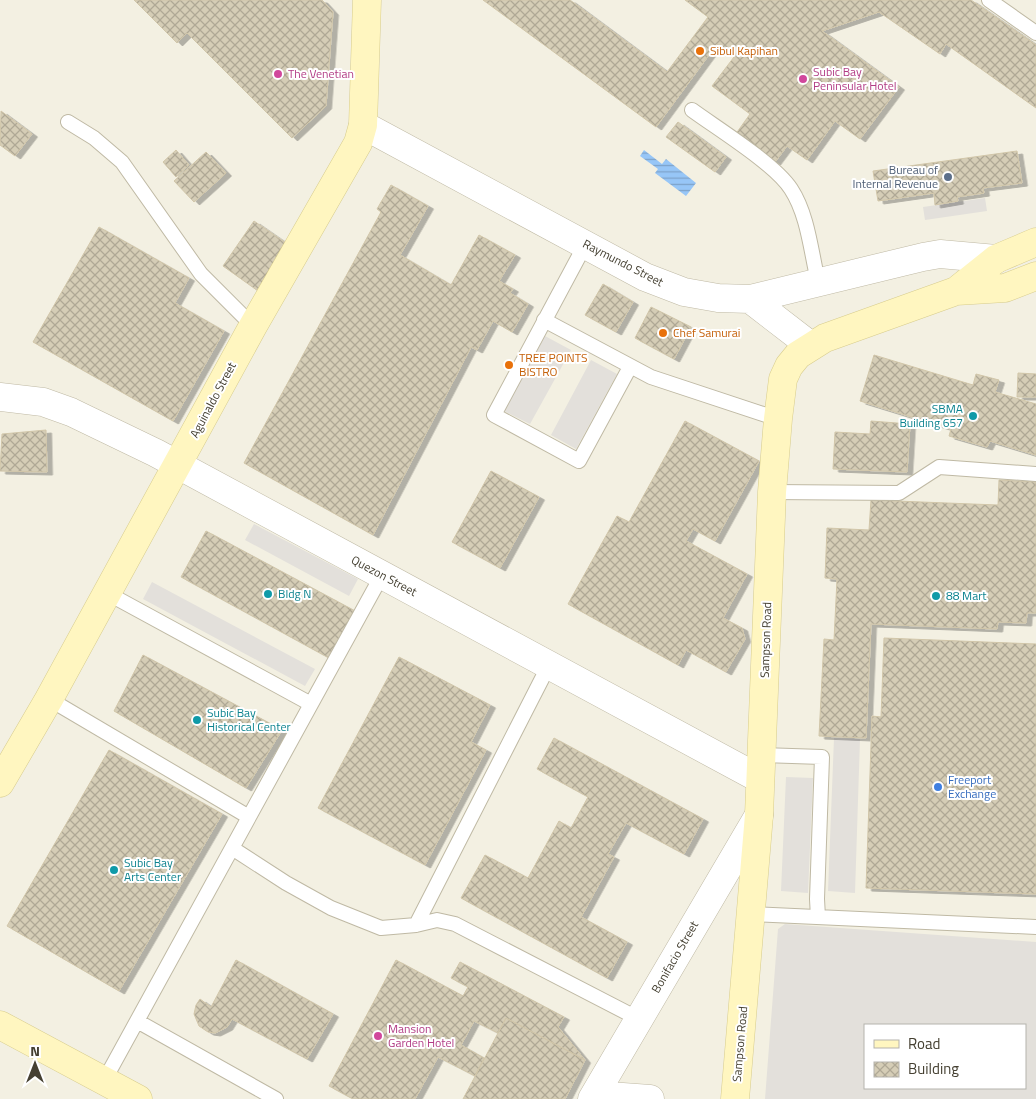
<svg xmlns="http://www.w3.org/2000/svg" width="1036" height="1099" viewBox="0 0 1036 1099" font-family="'Titillium Web',sans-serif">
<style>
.parking{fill:#e3e0db;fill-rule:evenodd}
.water{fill:url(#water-rules)}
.building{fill:url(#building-cross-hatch);stroke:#d1c6a9;filter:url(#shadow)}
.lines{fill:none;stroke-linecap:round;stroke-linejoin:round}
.lane-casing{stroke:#bfb9a4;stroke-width:16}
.street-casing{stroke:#bfb9a4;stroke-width:29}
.secondary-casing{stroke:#d7cc8d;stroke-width:29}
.lane{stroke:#fff;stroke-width:14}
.street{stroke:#fff;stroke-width:28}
.secondary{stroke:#fff6c0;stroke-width:28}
.food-dot{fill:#e8710a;stroke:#fff;stroke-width:2}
.hotel-dot{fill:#d1479c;stroke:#fff;stroke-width:2}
.service-dot{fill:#5c6f8a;stroke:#fff;stroke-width:2}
.culture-dot{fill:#0f9aa8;stroke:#fff;stroke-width:2}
.shop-dot{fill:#3f7fe0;stroke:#fff;stroke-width:2}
.labels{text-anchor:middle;stroke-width:4;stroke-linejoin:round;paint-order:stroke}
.food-label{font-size:12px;fill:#c56008;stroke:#fff;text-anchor:start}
.hotel-label{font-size:12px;fill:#b23c85;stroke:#fff;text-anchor:start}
.service-label{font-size:12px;fill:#4e5e75;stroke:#fff;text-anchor:end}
.street-label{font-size:12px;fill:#454032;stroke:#fff}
.culture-label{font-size:12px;fill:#0d838f;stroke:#fff;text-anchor:start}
.shop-label{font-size:12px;fill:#366cbe;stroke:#fff;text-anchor:start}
</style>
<defs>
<pattern id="water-rules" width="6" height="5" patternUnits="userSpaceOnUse" patternTransform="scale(1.25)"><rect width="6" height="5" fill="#97c6f7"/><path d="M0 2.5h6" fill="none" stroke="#7da2c9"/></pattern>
<pattern id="building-cross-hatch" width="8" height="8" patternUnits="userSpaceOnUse" patternTransform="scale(1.25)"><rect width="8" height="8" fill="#d5cdb6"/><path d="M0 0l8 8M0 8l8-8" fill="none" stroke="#afa895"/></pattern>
<filter id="shadow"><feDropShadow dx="5.5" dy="3" stdDeviation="0" flood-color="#0004"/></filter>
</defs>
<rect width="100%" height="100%" fill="#f3f0e2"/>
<!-- parking -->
<path class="parking" d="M985 198 987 211 925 220 923 207Z
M545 336 571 350 530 424 504 411Z
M591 360 617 374 576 449 551 435Z
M254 524 358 579 349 596 245 540Z
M152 582 315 669 305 686 143 599Z
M834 738 860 739 855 893 828 891Z
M786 777 813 778 808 893 781 891Z
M785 924 1036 942V1099H765L778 929ZM865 1025H1025V1088H865Z"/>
<!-- water -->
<path class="water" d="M644 150 662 164 666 159 696 183 686 196 655 173 658 169 640 156Z"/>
<!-- building -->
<path class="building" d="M134 0H322L333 12 326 106 292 138 187 33 177 43Z
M483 0H570L667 72 708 17 685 0H971L1036 45V108L946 44 940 54 879 12 822 31 899 87 860 139 835 121 807 160 787 146 775 162 735 135 750 114 712 86 734 57 717 44 656 127Z
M1 111 32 134 15 156 0 145Z
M678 122 726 157 715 172 666 137Z
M176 150 189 165 176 177 163 162Z
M1017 151 1022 183 983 188 984 193 957 197 958 201 935 205 934 193 878 201 873 171Z
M206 152 226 173 194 202 174 181Z
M391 185 428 206 400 255 451 285 479 235 515 255 499 281 513 289 510 293 528 304 512 332 493 321 477 350 471 347 373 535 244 463 381 212 377 209Z
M254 221 290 246 258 291 223 266Z
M99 227 189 278 175 303 224 331 173 421 33 342Z
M603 284 633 302 616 332 585 315Z
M651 307 691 327 674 359 635 338Z
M874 355 973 385 976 374 999 380 995 392 1036 404V455L990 441 987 447 949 436 951 429 860 401Z
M1018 373 1036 374V397H1017Z
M685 421 759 461 715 541 693 529 686 541 747 574 723 618 742 628 745 639 726 672 686 650 678 665 568 604 617 516 629 522Z
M871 421 910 424 907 472 833 469 835 432 870 434Z
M46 430 47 472 0 471 2 434Z
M491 471 539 497 500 568 452 542Z
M999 480 1036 482V613H1027L1026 623 998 622 997 629 871 624 866 738 819 736 824 639 834 640 837 579 825 578 827 528 869 530 871 500 998 505Z
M206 531 355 611 329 658 181 577Z
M884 638 1036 644V894L866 888 872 716 881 717Z
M143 655 282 730 246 788 114 711Z
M399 657 490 705 471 742 486 750 425 865 318 808Z
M554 738 703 819 684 854 626 823 608 854 614 857 581 917 627 942 607 978 461 898 485 855 528 878 559 821 571 828 588 797 537 769Z
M109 750 222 814 119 991 7 926Z
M236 960 333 1014 307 1059 232 1019 227 1027 215 1033 208 1032 199 1026 194 1014 196 1005 200 999 211 1007Z
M396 960 463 996 468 987 451 978 460 962 564 1017 558 1027 585 1060 506 1018 498 1033 474 1021 461 1045 484 1058 475 1076 438 1057 415 1099H353L329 1086Z
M506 1018 585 1060 565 1099H463Z"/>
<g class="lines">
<defs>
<path id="lane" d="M989 0 1036 33
M692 110C718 129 775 164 791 189 808 215 811 252 818 281
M68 122 94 138 122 162 201 274 253 326
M585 245 494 415 579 461 630 367
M544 320 651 377 778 419
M772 492 899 493 939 467 1036 474
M107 593 311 704
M49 699 249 817
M761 755 822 757 817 899 818 917
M232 848 286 883 331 908 381 928 416 925 437 920 455 924 639 1019
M750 914 1036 927
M416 925 549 665
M137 1021 276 1099
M104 1081 382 575"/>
<path id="street" d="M363 125 645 277 684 292 718 298 750 299 923 257 940 254 996 259
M750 299 811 346
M0 397 43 402 71 412 156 453 760 779
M595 1095 650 1099
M592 1099 759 815"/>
<path id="secondary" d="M956 291 996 259 1036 242
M0 783 49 699 253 326 358 143 363 125 367 0
M0 1025 138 1099
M735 1099 759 815 772 492 778 419 783 379 789 366 798 355 825 338 956 291 1005 288 1036 276"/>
</defs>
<!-- lane casing -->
<use href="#lane" class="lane-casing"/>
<!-- street casing -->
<use href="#street" class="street-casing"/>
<!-- secondary casing -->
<use href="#secondary" class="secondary-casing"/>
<!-- lane -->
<use href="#lane" class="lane"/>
<!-- street -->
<use href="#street" class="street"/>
<!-- secondary -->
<use href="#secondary" class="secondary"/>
</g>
<!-- markers -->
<g class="food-dot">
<circle cx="700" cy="51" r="5"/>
<circle cx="663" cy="333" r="5"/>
<circle cx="509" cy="365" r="5"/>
</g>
<g class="hotel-dot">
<circle cx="278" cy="74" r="5"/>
<circle cx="803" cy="79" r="5"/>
<circle cx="378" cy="1036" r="5"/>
</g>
<circle class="service-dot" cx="948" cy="177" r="5"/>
<g class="culture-dot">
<circle cx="973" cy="416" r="5"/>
<circle cx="268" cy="594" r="5"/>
<circle cx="936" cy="596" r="5"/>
<circle cx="197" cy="720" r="5"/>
<circle cx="114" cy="870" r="5"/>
</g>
<circle class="shop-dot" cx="938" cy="787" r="5"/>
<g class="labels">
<!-- food labels -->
<g class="food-label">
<text x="710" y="55">Sibul Kapihan</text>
<text x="673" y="337">Chef Samurai</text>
<text x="519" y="362">TREE POINTS<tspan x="519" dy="14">BISTRO</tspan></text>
</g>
<!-- hotel labels -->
<g class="hotel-label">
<text x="813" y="76">Subic Bay<tspan x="813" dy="14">Peninsular Hotel</tspan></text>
<text x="288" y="78">The Venetian</text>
<text x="388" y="1033">Mansion<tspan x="388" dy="14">Garden Hotel</tspan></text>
</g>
<!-- service labels -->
<g class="service-label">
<text x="938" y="174">Bureau of<tspan x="938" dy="14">Internal Revenue</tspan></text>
</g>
<!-- street labels -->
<g class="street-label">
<text transform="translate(623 263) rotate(27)" y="4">Raymundo Street</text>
<text transform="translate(213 400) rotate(-62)" y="4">Aguinaldo Street</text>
<text transform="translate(384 576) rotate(28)" y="4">Quezon Street</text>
<text transform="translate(766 640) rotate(-88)" y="4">Sampson Road</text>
<text transform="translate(675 957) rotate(-60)" y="4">Bonifacio Street</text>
<text transform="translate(740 1044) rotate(-85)" y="4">Sampson Road</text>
</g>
<!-- culture labels -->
<g class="culture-label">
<text x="963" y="413" text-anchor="end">SBMA<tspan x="963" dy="14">Building 657</tspan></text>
<text x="278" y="598">Bldg N</text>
<text x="946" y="600">88 Mart</text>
<text x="207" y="717">Subic Bay<tspan x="207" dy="14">Historical Center</tspan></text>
<text x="124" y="867">Subic Bay<tspan x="124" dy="14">Arts Center</tspan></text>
</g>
<!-- shop labels -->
<g class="shop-label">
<text x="948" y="784">Freeport<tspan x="948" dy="14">Exchange</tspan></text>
</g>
</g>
<!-- legend -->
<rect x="864" y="1024" width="162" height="65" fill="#ffffff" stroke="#b5b3ad"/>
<rect x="874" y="1040" width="25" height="8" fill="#fff6c0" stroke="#b5b3ad"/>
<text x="908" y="1049" font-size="15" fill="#454032">Road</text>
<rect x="874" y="1062" width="25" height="15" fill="url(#building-cross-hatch)" stroke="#b5b3ad"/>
<text x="908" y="1074" font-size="15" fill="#454032">Building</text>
<!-- north arrow -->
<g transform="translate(35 1064)" stroke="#ffffff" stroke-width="4" paint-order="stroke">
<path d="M0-4L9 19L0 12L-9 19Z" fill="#454032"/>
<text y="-8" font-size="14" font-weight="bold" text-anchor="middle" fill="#454032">N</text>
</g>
</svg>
